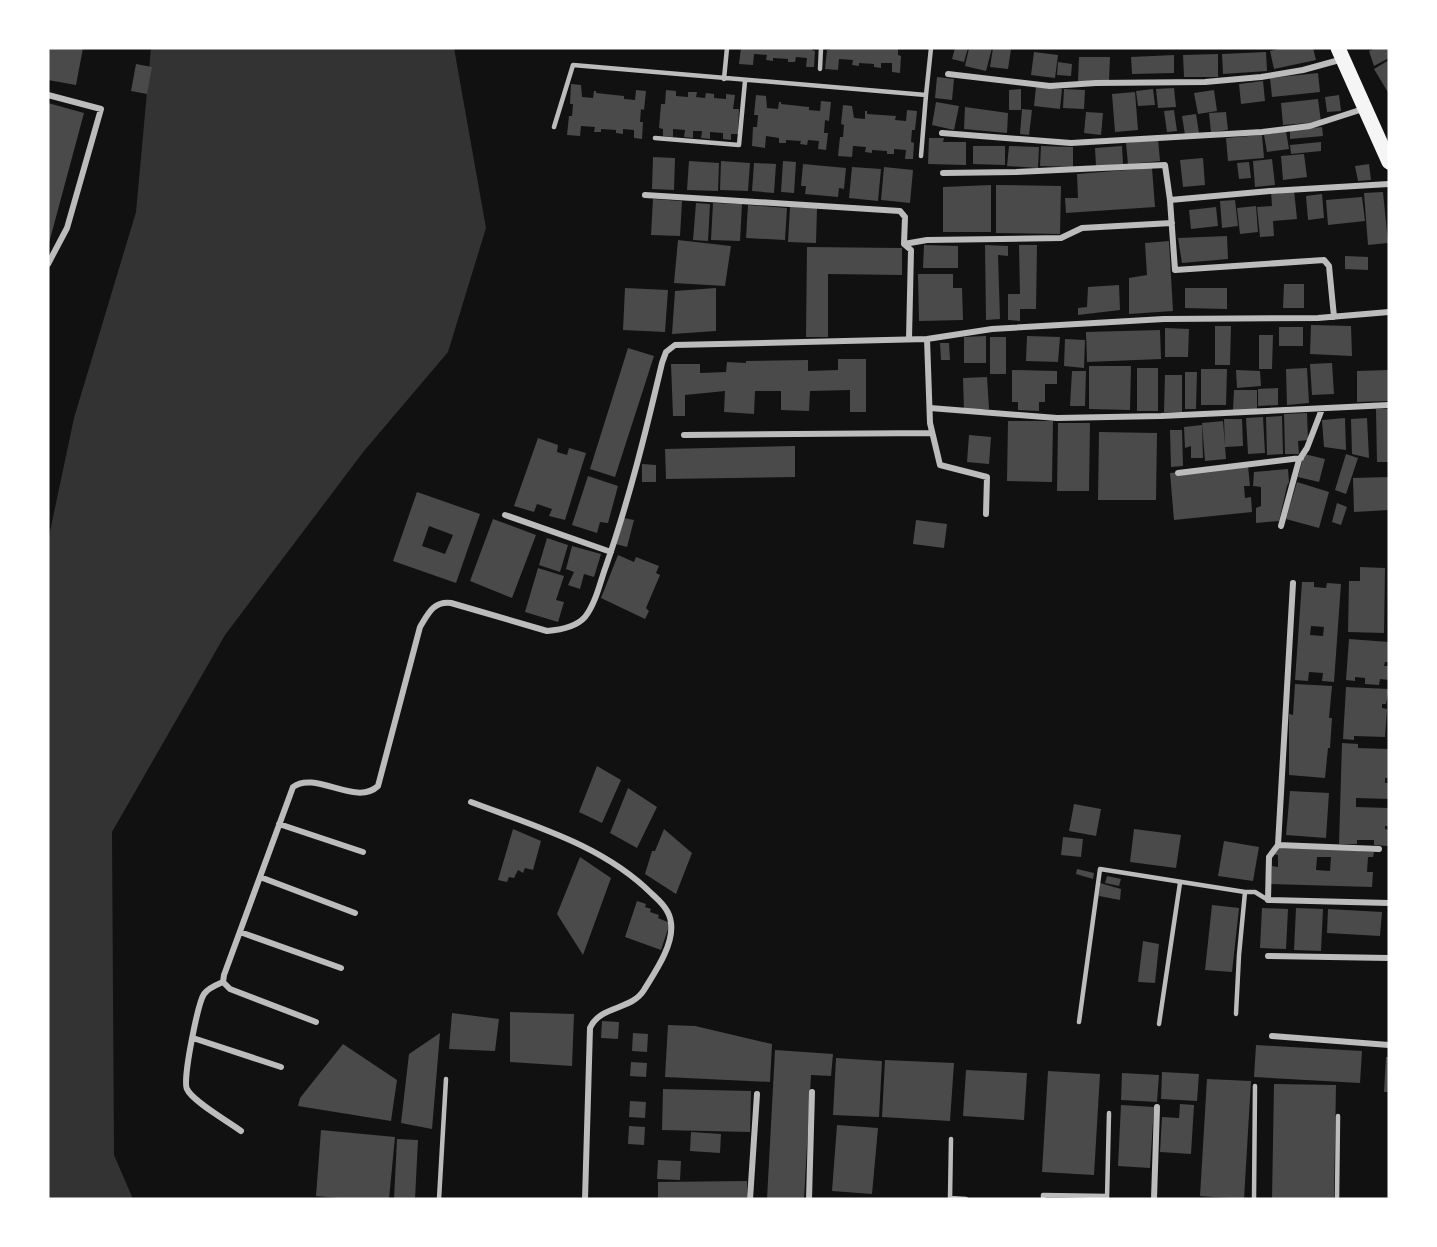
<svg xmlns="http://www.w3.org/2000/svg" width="1437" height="1247" viewBox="0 0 1437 1247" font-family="Karla,sans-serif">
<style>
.water{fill:#333}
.building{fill:#4a4a4a;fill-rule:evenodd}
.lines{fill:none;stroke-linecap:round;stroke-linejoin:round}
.service{stroke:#bcbcbc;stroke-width:4.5}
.minor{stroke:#bcbcbc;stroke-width:6}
.primary{stroke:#f5f5f5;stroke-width:15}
</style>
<rect width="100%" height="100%" fill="#111"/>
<!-- water -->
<path class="water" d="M151 48H454L486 228 448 352 364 451 225 635 112 832 114 1155 133 1199H48V541L74 418 136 212Z"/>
<!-- building -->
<path class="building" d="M48 48H83L76 85 48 80Z
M741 48H812V50L815 51 814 67H806L807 58 796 57 795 62H788V59L773 58V61L766 60 767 55 754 54 753 65 739 64Z
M830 48H898V55L901 56 900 73 892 72V63H881V68L874 67V64L859 63V66L852 65 853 60 839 59 838 70 825 69 827 50H830Z
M955 48H968L964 62 952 59Z
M969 48H992L986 71 965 66Z
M993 48 1011 49 1008 69 990 67Z
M1283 48H1313L1316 60 1274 69 1270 51Z
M1376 48H1389V58L1374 66 1369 51Z
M1034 52 1058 55 1055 78 1031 75Z
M1266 52 1267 71 1223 74 1222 54Z
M1218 54V77H1184L1183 55Z
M1174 55V73L1132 74 1131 57Z
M1079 57H1110L1109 81H1078Z
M1389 60V94L1374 69Z
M1058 62 1072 64 1071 76 1057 75Z
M136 64 152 67 147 94 131 91Z
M1318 73 1320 92 1272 97 1270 78Z
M937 77 954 79 952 100 935 98Z
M1263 81 1265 101 1241 104 1239 84Z
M571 84 581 85 582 97 593 98 594 91H596V93L624 96V99L635 100 636 90 646 91 644 110 641 109 640 122H643L642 139 634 138V130L623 129V134L616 133V130L601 129V132H594L595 127 581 126 580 136 567 135 569 116H572L573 104H570Z
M1036 87 1062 89 1060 109 1034 106Z
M1174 88 1176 107 1158 108 1156 89Z
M1021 89V110H1009V90Z
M1064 89 1085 90 1084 109 1063 108Z
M1153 89 1155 105 1138 106 1136 91Z
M666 90 676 91V96L688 97V92H697L696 97 705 98 706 93 714 94V98L726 99V94L735 95 733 109H739L738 134H731V140L723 139V133L710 132V139L701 138 702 131H693V138L684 137 685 130 673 129V137L663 136V129L659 128 661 104H665Z
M1214 90 1217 111 1198 114 1194 93Z
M1135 92 1138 130 1115 132 1112 94Z
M756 95 766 96 767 108 778 109 779 102H781V104L809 107V110L820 111 821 101 831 102 829 121 825 120 824 133H828L826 150 818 149 819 141 808 140 807 145 800 144 801 141 786 140V143H779V138L766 136 765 148 752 146 753 127H757L758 115H754Z
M1339 95 1341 111 1327 112 1325 97Z
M1318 99 1321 122 1283 125 1281 103Z
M936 102 959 106 954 130 932 125Z
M48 103 84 113 49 243H48Z
M843 105 852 106 854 118 865 119V111H867V114L896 116 895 120 906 121 907 110 917 111 915 130H912L911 142 914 143 913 159H905L906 150 894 149V154H887V151L872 150V153L865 152 866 147 853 146 852 157 838 156 840 137H843L844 125 841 124Z
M965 107 1008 113 1007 133 964 129Z
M1022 109 1032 110 1029 135 1020 134Z
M1174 110 1177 131 1167 132 1164 111Z
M1086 112 1103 113 1101 135 1084 133Z
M1226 112 1228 130 1211 132 1209 113Z
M1196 114 1199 133 1185 135 1182 116Z
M1322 127 1323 136 1290 139V130Z
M1286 131 1289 149 1267 152 1264 135Z
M1262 135 1264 158 1228 161 1226 138Z
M929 138H944L943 142H966V165L928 164Z
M1158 139 1160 161 1128 164 1126 143Z
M1321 142V151L1291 154 1290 145Z
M973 146H1005V165L973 164Z
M1009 146 1039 147 1038 168 1007 166Z
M1041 146 1073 147V167L1040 166Z
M1122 146 1123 164 1096 166 1095 148Z
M1304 154 1307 177 1283 180 1281 156Z
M653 157 675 158 674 190 652 189Z
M1203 158 1205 185 1183 187 1180 160Z
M1272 159 1275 185 1255 187 1253 161Z
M689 161 719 163 718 191 687 190Z
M721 161 750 163 748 191 720 190Z
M783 161 796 162 794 193 781 192Z
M1249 162 1251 178 1239 179 1237 163Z
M754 163 776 164 774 193 752 191Z
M803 164 846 168 844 189 839 188 838 197 805 194 806 186H801Z
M1369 164 1371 180 1358 181 1355 166Z
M852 167 881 169 878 201 849 198Z
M884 167 913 170 910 203 881 200Z
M1152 168 1155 207 1066 213 1065 198H1078L1077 174Z
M991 185V232H943V187Z
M996 185 1061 186 1060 234 996 233Z
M1294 190 1297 219 1273 221 1274 236 1260 237 1257 207 1272 206 1271 192Z
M1383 192 1388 243 1368 245 1364 193Z
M1322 194 1324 218 1308 220 1306 196Z
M1362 197 1365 221 1328 225 1326 200Z
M653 199 682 201 680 236 651 235Z
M1235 200 1238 226 1222 228 1220 201Z
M696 203 710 204 708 241 693 240Z
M713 203 742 204 740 241 711 240Z
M748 205 787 208 785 240 746 238Z
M1256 206 1258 232 1240 234 1237 208Z
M790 207 817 208 816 243 788 242Z
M1216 207 1218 226 1191 229 1189 210Z
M1227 236 1228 259 1182 263 1178 238Z
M678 240 731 246 725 286 674 283Z
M1169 241 1173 311 1129 314V278L1147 275 1145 243Z
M924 245 958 246V268H923Z
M985 245 1008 246V256L998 255 1000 319 986 320Z
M1019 245H1037L1036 309H1020V321L1008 320V294H1020Z
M807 247 902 248V275L828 274V337H806Z
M1345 256 1368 257V270L1345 269Z
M918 274H953V288H962L963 320 919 321Z
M1284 284H1304V308H1283Z
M1119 285 1120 310 1078 315V308L1087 307 1088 287Z
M625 288 668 290 665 332 623 330Z
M716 288V331L672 334 675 291Z
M1185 288H1227V309L1185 308Z
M1311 325 1351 326 1352 356 1310 354Z
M1215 326H1231L1230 365H1215Z
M1279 327H1303V346H1279Z
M1165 328 1189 329 1188 357H1165Z
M1160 330 1161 359 1087 362 1086 332Z
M1259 335H1273L1272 369H1259Z
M986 336V363H964V337Z
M1027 336 1060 337 1058 362 1026 361Z
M990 337H1006V374H990Z
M1065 339 1085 340 1084 368 1064 366Z
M940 343H949L950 360H941Z
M628 348 654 356 615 477 590 469Z
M838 359H866V412H850V390L810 391 809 411 781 410V391H755L754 414 724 412 725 391 685 395V416H673L671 364H700V373L726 372 727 362 746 363V361L808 360V371L838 370Z
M1332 363 1334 394 1312 395 1310 364Z
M1089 366H1131L1130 410 1089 409Z
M1137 368H1158V411H1137Z
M1307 368 1309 403 1287 405 1286 369Z
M1201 369H1227L1226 405H1201Z
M1012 370 1057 371V384H1045V402H1039V411L1018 410V402H1012Z
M1236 370 1260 371 1261 386 1237 388Z
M1389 370V401L1357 402V371Z
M1072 371H1086L1085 406H1070Z
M1185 372H1197L1196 409H1185Z
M1165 375H1182V412H1164Z
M987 377 989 409 964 410 963 378Z
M1278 388V405L1258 406V389Z
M1234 390H1257V410H1233Z
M1376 409H1389V462H1377Z
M1307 413 1308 440 1298 441 1299 454H1285L1284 414Z
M1282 416 1283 454 1267 455 1266 417Z
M1263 417 1265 453 1248 454 1246 418Z
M1345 418 1346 450 1324 447 1322 420Z
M1367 418 1369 458 1352 454 1351 419Z
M1224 419H1242L1243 446 1225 447Z
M1008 421H1053L1052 482 1007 481Z
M1223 421 1226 459 1205 461 1202 423Z
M1058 423H1090L1089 491H1057Z
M1202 425 1203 458H1191V446L1185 448 1184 427Z
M1170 430H1182L1183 466 1171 467Z
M1099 432 1157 433 1156 500H1098Z
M969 435 991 437 989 464 967 462Z
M538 438 558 445 557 452 567 455 569 448 586 453 565 520 549 516 552 509 537 504 534 512 514 506Z
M795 446V477L666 479 665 449Z
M1304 454 1325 459 1319 482 1298 477Z
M1346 454 1358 458 1346 494 1335 490Z
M642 464 656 465V482H642Z
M1248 466 1250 486H1244L1245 498 1251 497 1252 512 1174 520 1170 473Z
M1288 469 1289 482 1287 486 1279 521 1256 523V508L1261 506V487L1253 486 1254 472Z
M588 476 618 486 608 523 600 522 597 533 572 525Z
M1389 477V510L1354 512 1353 478Z
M1297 482 1329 492 1319 528 1286 519Z
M417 492 480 514 456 583 393 561ZM429 526 453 535 445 554 422 546Z
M1337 503 1347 507 1341 525 1332 522Z
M624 518 634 520 627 547 616 544Z
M493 519 536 535 512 598 470 581Z
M916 520 947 524 944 548 913 544Z
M547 538 568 545 560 572 539 565Z
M572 546 601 554 594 577 584 574 580 589 568 585 574 572 566 569Z
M618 555 634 562 636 557 659 566 656 573 660 575 646 608 649 611 645 619 601 598Z
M1360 567 1385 568 1384 633 1348 632 1349 581H1360Z
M538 568 564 576 556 600 564 602 558 622 525 612Z
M1302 582H1314V587L1326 588 1327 583 1341 584 1334 682 1322 681 1323 673 1309 672 1308 681 1295 680ZM1311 626 1324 627 1323 636 1310 635Z
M1349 639 1389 642 1388 662H1385L1384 666H1389V680L1380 679 1379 685 1365 684V678L1355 677V681L1346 680Z
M1295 684 1332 686 1329 718H1332L1330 748H1328L1325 778 1289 775V714L1293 715Z
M1346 687 1389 689 1386 704H1382V708L1387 709 1385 737 1354 736V740L1343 739Z
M1342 743 1358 744V748L1389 749V778H1385V783H1389V799L1356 798V807L1389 808 1388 826H1385V829L1389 830 1388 846 1374 845V840H1357V844H1339Z
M597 766 621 780 602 823 579 812Z
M628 788 657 807 637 848 610 833Z
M1290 791 1329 793 1326 838 1286 835Z
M1074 804 1101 809 1096 836 1069 831Z
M513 829 541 841 533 870 525 868 523 873 518 870 514 878 509 877 507 882 498 880Z
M664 829 692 853 676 894 645 874 652 851H655Z
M1134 829 1181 835 1176 868 1130 862Z
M1063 837 1083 839 1081 857 1061 855Z
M1224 841 1259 847 1253 881 1218 876Z
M1278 845 1374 852 1373 857H1368L1367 872H1373L1372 887 1271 884 1272 866 1278 867V855L1272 854 1278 850ZM1317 857H1331L1330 871 1316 870Z
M580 857 611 878 583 955 557 914Z
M1077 869 1094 873 1093 879 1076 874Z
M1107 876 1121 879 1119 886 1105 883Z
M1100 883 1121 889 1120 900 1099 896Z
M637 901 646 904 645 907 651 909 650 912 659 915 658 918 670 923 661 950 625 937Z
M1212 905 1239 908 1232 972 1205 970Z
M1262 908 1288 909 1286 949 1260 948Z
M1296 908 1323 909 1321 951 1294 950Z
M1328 909 1382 912 1380 936 1327 933Z
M1143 941 1159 944 1155 983 1138 982Z
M510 1012 574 1014 572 1066 510 1062Z
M452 1013 499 1019 495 1051 449 1049Z
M602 1021 619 1022 618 1039 601 1038Z
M668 1025 695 1026 772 1044 770 1082 665 1077Z
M440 1033 432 1129 401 1123 409 1054Z
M633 1033 648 1034 647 1052 632 1051Z
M343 1044 397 1080 391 1121 298 1106 300 1098Z
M1256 1045 1362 1051 1360 1083 1254 1077Z
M775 1050 833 1054 831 1076 811 1075 804 1199H767Z
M1386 1057H1389V1092H1384Z
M836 1058 882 1061 879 1117 833 1115Z
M885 1060 954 1063 950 1121 882 1117Z
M631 1062 647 1063 646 1077 630 1076Z
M966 1070 1027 1073 1024 1120 963 1116Z
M1048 1071 1100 1074 1094 1175 1042 1172Z
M1162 1072 1199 1074 1197 1101 1161 1099Z
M1122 1073 1159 1075 1157 1102 1121 1100Z
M1207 1079 1251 1081 1244 1199 1200 1196Z
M1274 1084 1336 1085 1334 1199H1272Z
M663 1089 751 1091 750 1132 662 1130Z
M630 1101 646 1102 645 1118 629 1117Z
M1180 1104 1194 1105 1191 1154 1160 1152 1162 1117 1179 1118Z
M1121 1105 1154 1107 1150 1168 1118 1166Z
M837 1125 878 1128 872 1194 832 1191Z
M629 1126 645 1127 644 1145 628 1144Z
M321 1130 395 1137 389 1199H350L316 1196Z
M691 1132 721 1134 720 1153 690 1151Z
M397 1139 418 1140 415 1199H394Z
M658 1160 681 1161 680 1180 657 1179Z
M747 1181V1199H658V1182Z"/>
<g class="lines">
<!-- service -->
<path class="service" d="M820 69 821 48
M724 79 727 48
M554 127 573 65 926 95 931 48
M655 138 739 145 745 81
M921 156 926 95
M1245 892H1255L1268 900
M1079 1022 1100 869 1245 892 1239 955 1236 1014
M1159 1024 1180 883
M950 1198 966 1199
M439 1199 446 1079
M950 1199 951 1139
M1043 1199V1195L1107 1196
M1107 1199 1109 1113
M1254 1199 1255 1086
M1337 1199 1338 1116"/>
<!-- minor -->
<path class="minor" d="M948 74 1050 86 1096 83 1205 82 1261 77 1303 70 1343 59
M48 95 101 109 67 228 48 264
M942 133 1071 143 1262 132 1310 126 1363 109
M943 173 1016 172 1165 165 1170 200 1175 270 1324 260 1329 266 1334 317
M645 195 900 211 905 217 904 244 911 250 909 339
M1170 200 1270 191 1389 184
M904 244 927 240 1061 238 1082 228 1172 223
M930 408 1057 418 1161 416 1389 405
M684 435 932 433
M1178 473 1301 458
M986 514 987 477 940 465 930 423 927 339 992 329 1164 319 1318 318 1389 312
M505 515 611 552
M1281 526 1299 460 1307 448 1322 409
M1293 583 1278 845 1269 857 1268 900 1389 903
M471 802C534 826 603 845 652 894 661 902 670 911 671 923 674 945 655 972 644 990 631 1011 600 1005 590 1028L585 1199
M279 824 363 852
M1278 845 1379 849
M260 877 355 913
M240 932 341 968
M1268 956 1389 958
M223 982C216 985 208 988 204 994 198 1003 182 1081 187 1089 192 1101 229 1122 241 1131
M316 1022 230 989 223 982 224 975 293 787C315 770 356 807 378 786L420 627C428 614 433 601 451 603L547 631C560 630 576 627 585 617 596 603 600 582 606 566 629 500 646 431 662 363L666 352 675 345 927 339
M1272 1036 1389 1045
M193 1038 281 1067
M750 1199 757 1094
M809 1199 812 1092
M1154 1199 1157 1107"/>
<!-- primary -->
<path class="primary" d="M1338 48 1389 162"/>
</g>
<!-- border -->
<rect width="1437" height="1247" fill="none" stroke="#ffffff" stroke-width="99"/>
</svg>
